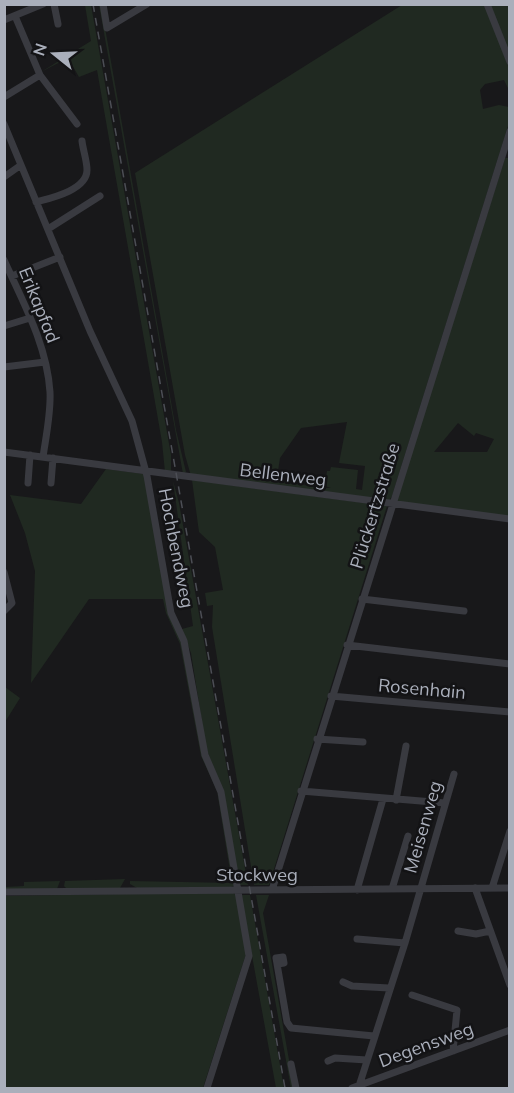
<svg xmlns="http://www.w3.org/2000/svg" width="514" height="1093" viewBox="0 0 514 1093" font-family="Mulish,sans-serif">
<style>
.green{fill:#202921;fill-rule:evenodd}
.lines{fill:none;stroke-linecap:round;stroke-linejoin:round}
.minor{stroke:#393a40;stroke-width:7}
.rail{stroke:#4c4e55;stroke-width:1.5;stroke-dasharray:8 6;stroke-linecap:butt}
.labels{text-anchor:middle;stroke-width:5;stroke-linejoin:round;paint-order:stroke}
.street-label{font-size:18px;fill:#aaafbb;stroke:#131315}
</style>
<rect width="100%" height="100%" fill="#18181a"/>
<!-- green -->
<path class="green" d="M85 5H91L171 455V472H165L162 442 97 70 79 77 68 58 41 72 91 41Z
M99 5H101L176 430 186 472 183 474Z
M402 5H485L509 68 510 92 504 80 485 84 480 90 483 109 499 105 509 107V123L392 496 389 501 324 492 323 488H331L325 486 327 471H330L331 467 358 470 356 489 362 490 365 466 339 463 347 422 301 428 280 458 278 471 286 483 320 487 318 491 191 476 185 455 135 173Z
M489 5H509V56Z
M505 158H509V518L396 502ZM458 423 474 436 476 433 494 439 487 452H434Z
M106 469 144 474 168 612 183 643 203 756 218 791 234 886 231 887 137 888 130 884V881L232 883 217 791 201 756 180 644 166 613 163 599H89L31 683 35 571 25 533 10 495 81 504Z
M192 480 387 506 269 885H254L212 627 213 605 207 606 205 593 223 590 215 547 199 532Z
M173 481 179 503 248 885H240L205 741 191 653 182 629 193 626Z
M5 687 20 698 5 722Z
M125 879 120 888 67 889 64 886 65 881Z
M60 881 57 889H5L4 887 24 886V882Z
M232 892 236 895 246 954 203 1088H5L4 896Z
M241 895H250L284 1088H276Z
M256 895H269L263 913 294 1088H291Z"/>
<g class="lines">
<!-- minor -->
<path class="minor" d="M54 4 58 24
M103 4 107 28 147 4
M487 4 510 62
M15 16 40 75
M4 20 43 4
M4 97 40 75 77 124
M4 124 90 331 132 421 147 476 171 613 184 641 205 755 221 792 249 956 207 1088
M4 177 21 165
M36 202C51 198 87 190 87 170 87 161 83 150 82 141
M48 229 100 196
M4 260C23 302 47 345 50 392 51 413 46 436 43 457
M12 276 60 257
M4 326 30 318
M4 367 45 362
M4 452 510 519
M28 483 30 455
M51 483 53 458
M4 572 12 603 4 611
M362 599 464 611
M347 645 510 664
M331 696 510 712
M317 739 363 742
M301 791 445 803
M396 800 406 746
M475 888 510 985
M492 888 510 831
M392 889 408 836
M272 890 510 131
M357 890 383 799
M4 892 510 888
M458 931 476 934 490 931
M357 939 405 943
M278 964 284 963 283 957 276 958 287 1022 291 1028 374 1036
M343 982 352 986 389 988
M412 995 457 1010 453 1051
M328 1061 335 1058 367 1060
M291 1064 296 1088
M359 1086 405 943 454 774
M352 1088 510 1030"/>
<!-- rail -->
<path class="rail" d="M93 4 285 1088"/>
</g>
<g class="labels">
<!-- street labels -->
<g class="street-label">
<text transform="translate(39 305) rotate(68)" y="6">Erikapfad</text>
<text transform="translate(283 475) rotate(7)" y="6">Bellenweg</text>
<text transform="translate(375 506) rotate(-73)" y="6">Plückertzstraße</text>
<text transform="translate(176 548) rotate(79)" y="6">Hochbendweg</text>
<text transform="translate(422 689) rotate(5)" y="6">Rosenhain</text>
<text transform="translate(423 827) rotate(-74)" y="6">Meisenweg</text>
<text x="257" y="881">Stockweg</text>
<text transform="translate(426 1045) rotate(-20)" y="6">Degensweg</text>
</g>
</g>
<!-- border -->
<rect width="514" height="1093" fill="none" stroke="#aaafbb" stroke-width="12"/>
<!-- north arrow -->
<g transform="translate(54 54) rotate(288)" stroke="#131315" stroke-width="4.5" paint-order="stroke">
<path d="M0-4.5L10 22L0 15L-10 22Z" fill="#aaafbb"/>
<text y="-9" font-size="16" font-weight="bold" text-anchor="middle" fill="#aaafbb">N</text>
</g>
</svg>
